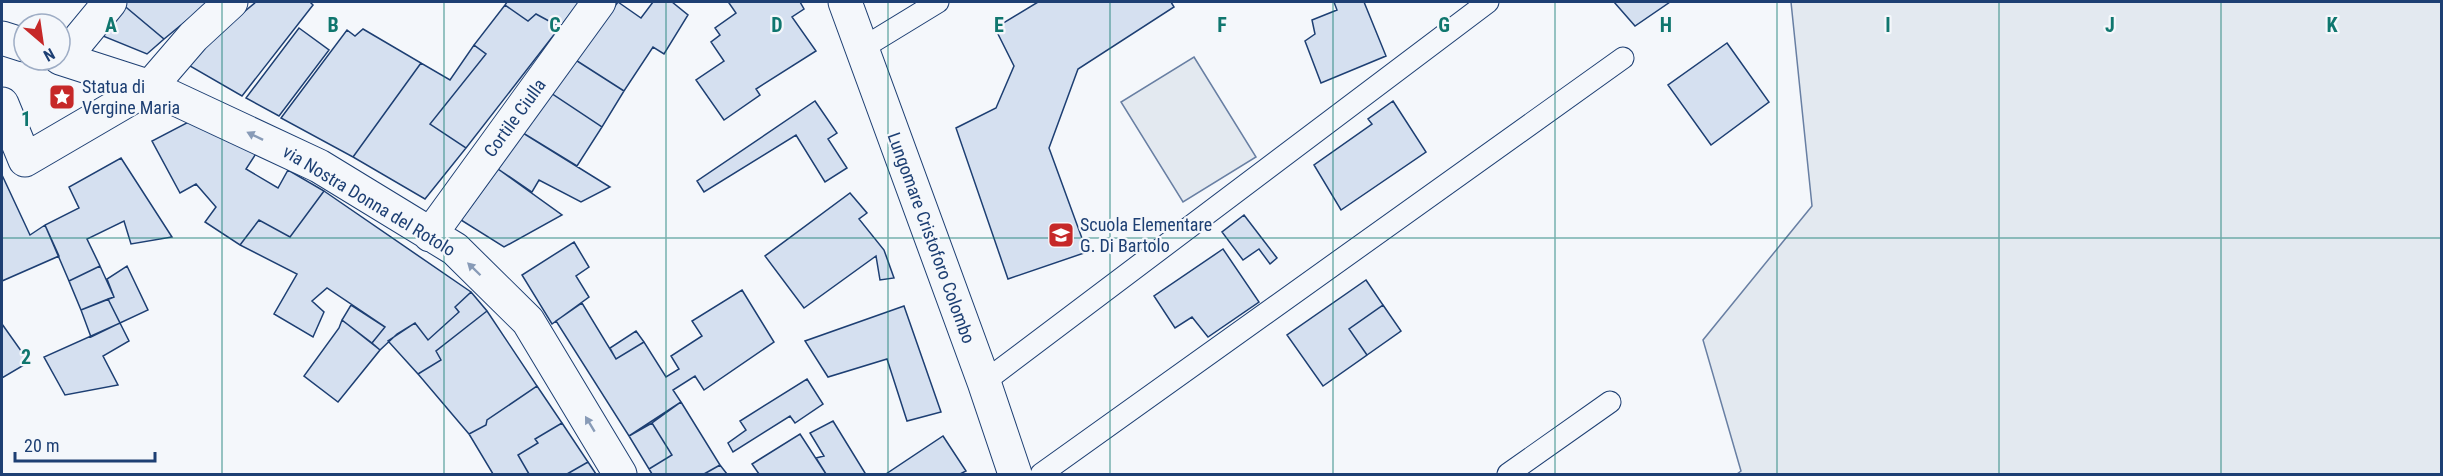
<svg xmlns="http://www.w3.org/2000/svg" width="2443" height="476" viewBox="0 0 2443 476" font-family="'Roboto Condensed',sans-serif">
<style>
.green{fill:#e3e9f0;stroke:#687fa3;stroke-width:1.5}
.building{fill:#d5e0f0;stroke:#1d3f73;stroke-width:1.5}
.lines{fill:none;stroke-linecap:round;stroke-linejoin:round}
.service-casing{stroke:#1d3f73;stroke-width:23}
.minor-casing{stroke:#1d3f73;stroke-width:35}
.secondary-casing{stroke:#1d3f73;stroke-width:35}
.service{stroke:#f4f7fb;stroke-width:21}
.minor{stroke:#f4f7fb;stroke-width:33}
.secondary{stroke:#f4f7fb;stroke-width:33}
.oneway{fill:#889bb7}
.grid{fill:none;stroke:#0f766e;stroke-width:1.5;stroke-opacity:0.55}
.labels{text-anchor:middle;stroke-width:4.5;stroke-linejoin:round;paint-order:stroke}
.poi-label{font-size:18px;fill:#1d3f73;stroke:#f4f7fb;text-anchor:start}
.street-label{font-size:18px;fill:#1d3f73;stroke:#f4f7fb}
.grid-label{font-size:20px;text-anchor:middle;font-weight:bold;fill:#0f766e;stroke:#f4f7fb;stroke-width:4.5;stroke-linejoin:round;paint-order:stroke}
</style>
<rect width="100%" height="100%" fill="#f4f7fb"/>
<!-- green -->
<path class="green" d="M1791 2H2441V474H1737L1741 471 1703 340 1812 206Z
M1194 57 1256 157 1183 202 1121 102Z"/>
<!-- building -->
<path class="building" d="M122 2H209L164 39 121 3Z
M256 2H310L313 5 242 96 183 62Z
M507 2H580L560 27 536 14 528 21 505 5Z
M618 2 641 18 653 2H672L688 15 664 54 653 47 624 91 574 59Z
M731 2H800L804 9 792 17 816 51 756 89 760 95 724 120 696 80 724 61 711 42 720 35 715 28 736 13 729 3Z
M1038 2H1171L1174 7 1078 69 1049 148 1087 252 1008 279 956 128 996 108 1014 66 995 28Z
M1334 2H1364L1386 56 1321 83 1305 41 1315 34 1312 20 1337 10Z
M1614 2H1670L1635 26Z
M121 3 164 39 147 54 98 34Z
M505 5 528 21 536 14 560 27 466 148 430 124 486 54 474 45Z
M299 28 329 50 279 116 246 98Z
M363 29 421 63 353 157 281 118 347 30 355 36Z
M1727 43 1769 102 1711 145 1668 85Z
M474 45 486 54 430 124 466 148 425 199 353 157 421 63 450 80Z
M574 59 624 91 602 127 551 93Z
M551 93 602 127 577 166 523 133Z
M815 101 837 133 828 139 847 168 825 182 796 135 704 192 697 181Z
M1393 101 1426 152 1341 210 1314 165 1372 124 1368 119Z
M198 117 257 152 246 169 278 188 288 170 324 191 290 237 259 220 240 245 205 222 216 207 196 184 180 193 152 141Z
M523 133 610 187 581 202 539 180 532 192 498 169Z
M121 158 172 237 131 244 124 221 87 239 100 266 69 281 45 225 79 208 69 187Z
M498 169 562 215 504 247 461 220Z
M2 175 30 235 45 225 59 256 2 281Z
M324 191 471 292 455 307 459 312 428 340 415 323 397 334 380 350 372 343 385 327 327 288 312 301 324 312 313 337 274 314 297 274 240 245 259 220 290 237Z
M850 193 867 213 859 219 884 250 894 278 880 280 876 256 804 308 765 256Z
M1244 215 1277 258 1270 264 1259 249 1243 260 1222 232Z
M574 242 589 267 576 276 589 297 552 324 522 275Z
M1223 249 1259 302 1208 337 1192 317 1175 328 1154 296Z
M100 266 114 297 81 310 69 281Z
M127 266 148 310 120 323 108 299 114 297 107 279Z
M1366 280 1383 305 1349 329 1367 355 1323 386 1287 335Z
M742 290 774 342 704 390 695 376 673 390 681 402 629 436 556 321 582 303 616 359 644 342 666 377 679 369 671 356 702 336 692 321Z
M471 292 487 311 436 351 441 360 418 374 388 341 415 323 428 340 459 312 455 307Z
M108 299 120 323 91 337 81 310Z
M351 305 385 327 372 343 342 320Z
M1383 305 1401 331 1367 355 1349 329Z
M904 306 941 412 907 421 887 359 828 377 805 341Z
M487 311 537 386 487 420 486 425 469 434 418 374 441 360 436 351Z
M342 320 380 350 338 402 304 376 339 328Z
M120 323 129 341 103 356 118 385 65 395 44 357Z
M2 324 29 362 2 378Z
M636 331 644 342 616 359 610 348Z
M807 379 823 404 795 423 790 416 733 452 728 443 746 430 740 421Z
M537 386 562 423 535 439 538 443 518 455 529 474H493L469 434 486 425 487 420Z
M681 402 720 465 704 474H652L649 469 672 455 652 423Z
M833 421 865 473 863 474H826L816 458 824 456 810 433Z
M562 423 588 462 567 474H529L518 455 538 443 535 439Z
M652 423 672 455 649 469 629 436Z
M800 434 826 474H759L752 464Z
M943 436 966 471 960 474H886Z
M588 462 596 474H567Z
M720 465 727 474H704Z"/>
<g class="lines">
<defs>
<path id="service" d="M861 49 938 2
M984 382 1488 2
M1041 474 1623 58
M1508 474 1610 402"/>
<path id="minor" d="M2 38 24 45
M60 58 150 87 319 166 455 249 528 321 620 474
M63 59 110 2
M2 104 25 160 150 87 193 37 231 2
M430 235 599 2"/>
<path id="secondary" d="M845 2 984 382 1015 474"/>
</defs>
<!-- service casing -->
<use href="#service" class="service-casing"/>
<!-- minor casing -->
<use href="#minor" class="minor-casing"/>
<!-- secondary casing -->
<use href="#secondary" class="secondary-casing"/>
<!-- service -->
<use href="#service" class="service"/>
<!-- minor -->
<use href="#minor" class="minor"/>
<!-- secondary -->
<use href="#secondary" class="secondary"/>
</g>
<!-- one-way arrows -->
<defs><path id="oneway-solid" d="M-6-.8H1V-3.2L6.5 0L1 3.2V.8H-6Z" transform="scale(1.5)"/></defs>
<g class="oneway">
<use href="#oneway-solid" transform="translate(255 136) rotate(-154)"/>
<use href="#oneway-solid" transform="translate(474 269) rotate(-136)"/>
<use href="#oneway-solid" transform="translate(590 424) rotate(-121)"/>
</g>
<!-- grid -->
<path class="grid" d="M222 2V474M444 2V474M666 2V474M888 2V474M1110 2V474M1333 2V474M1555 2V474M1777 2V474M1999 2V474M2221 2V474M2 238H2442"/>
<!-- icons -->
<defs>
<symbol id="sight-square" viewBox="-11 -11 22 22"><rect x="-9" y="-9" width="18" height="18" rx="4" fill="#c62828" stroke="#f4f7fb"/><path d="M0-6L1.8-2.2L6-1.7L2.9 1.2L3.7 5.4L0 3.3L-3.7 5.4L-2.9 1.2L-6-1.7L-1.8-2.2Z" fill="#fff"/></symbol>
<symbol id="school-square" viewBox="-11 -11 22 22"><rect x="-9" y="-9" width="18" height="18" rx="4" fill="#c62828" stroke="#f4f7fb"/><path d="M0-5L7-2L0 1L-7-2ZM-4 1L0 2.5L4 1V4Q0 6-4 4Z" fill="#fff"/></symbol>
</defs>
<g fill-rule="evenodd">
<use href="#sight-square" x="47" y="82" width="30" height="30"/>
<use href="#school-square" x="1046" y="220" width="30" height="30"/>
</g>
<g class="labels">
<!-- poi labels -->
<g class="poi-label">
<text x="82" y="93">Statua di<tspan x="82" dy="21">Vergine Maria</tspan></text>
<text x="1080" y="231">Scuola Elementare<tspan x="1080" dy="21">G. Di Bartolo</tspan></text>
</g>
<!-- street labels -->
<g class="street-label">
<text transform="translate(515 118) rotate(-54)" y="6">Cortile Ciulla</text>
<text transform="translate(369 201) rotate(31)" y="6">via Nostra Donna del Rotolo</text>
<text transform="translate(931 238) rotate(70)" y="6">Lungomare Cristoforo Colombo</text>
</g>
</g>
<g class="grid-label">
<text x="111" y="32">A</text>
<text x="333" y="32">B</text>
<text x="555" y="32">C</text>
<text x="777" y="32">D</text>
<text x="999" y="32">E</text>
<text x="1222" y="32">F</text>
<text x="1444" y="32">G</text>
<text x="1666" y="32">H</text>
<text x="1888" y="32">I</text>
<text x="2110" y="32">J</text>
<text x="2332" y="32">K</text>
<text x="26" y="126">1</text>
<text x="26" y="364">2</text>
</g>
<!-- border -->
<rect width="2443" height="476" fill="none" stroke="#1d3f73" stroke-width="6"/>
<!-- north arrow -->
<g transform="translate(42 42) rotate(151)"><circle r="28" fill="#f4f7fb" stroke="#9eadc5" stroke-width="1.5"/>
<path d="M0-4.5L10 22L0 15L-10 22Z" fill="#c62828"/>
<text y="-9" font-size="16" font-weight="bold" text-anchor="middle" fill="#1d3f73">N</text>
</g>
<!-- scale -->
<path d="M15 452v9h140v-9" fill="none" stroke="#1d3f73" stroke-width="3"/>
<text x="24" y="452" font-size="18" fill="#1d3f73" stroke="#f4f7fb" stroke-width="4.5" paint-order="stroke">20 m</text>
</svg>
